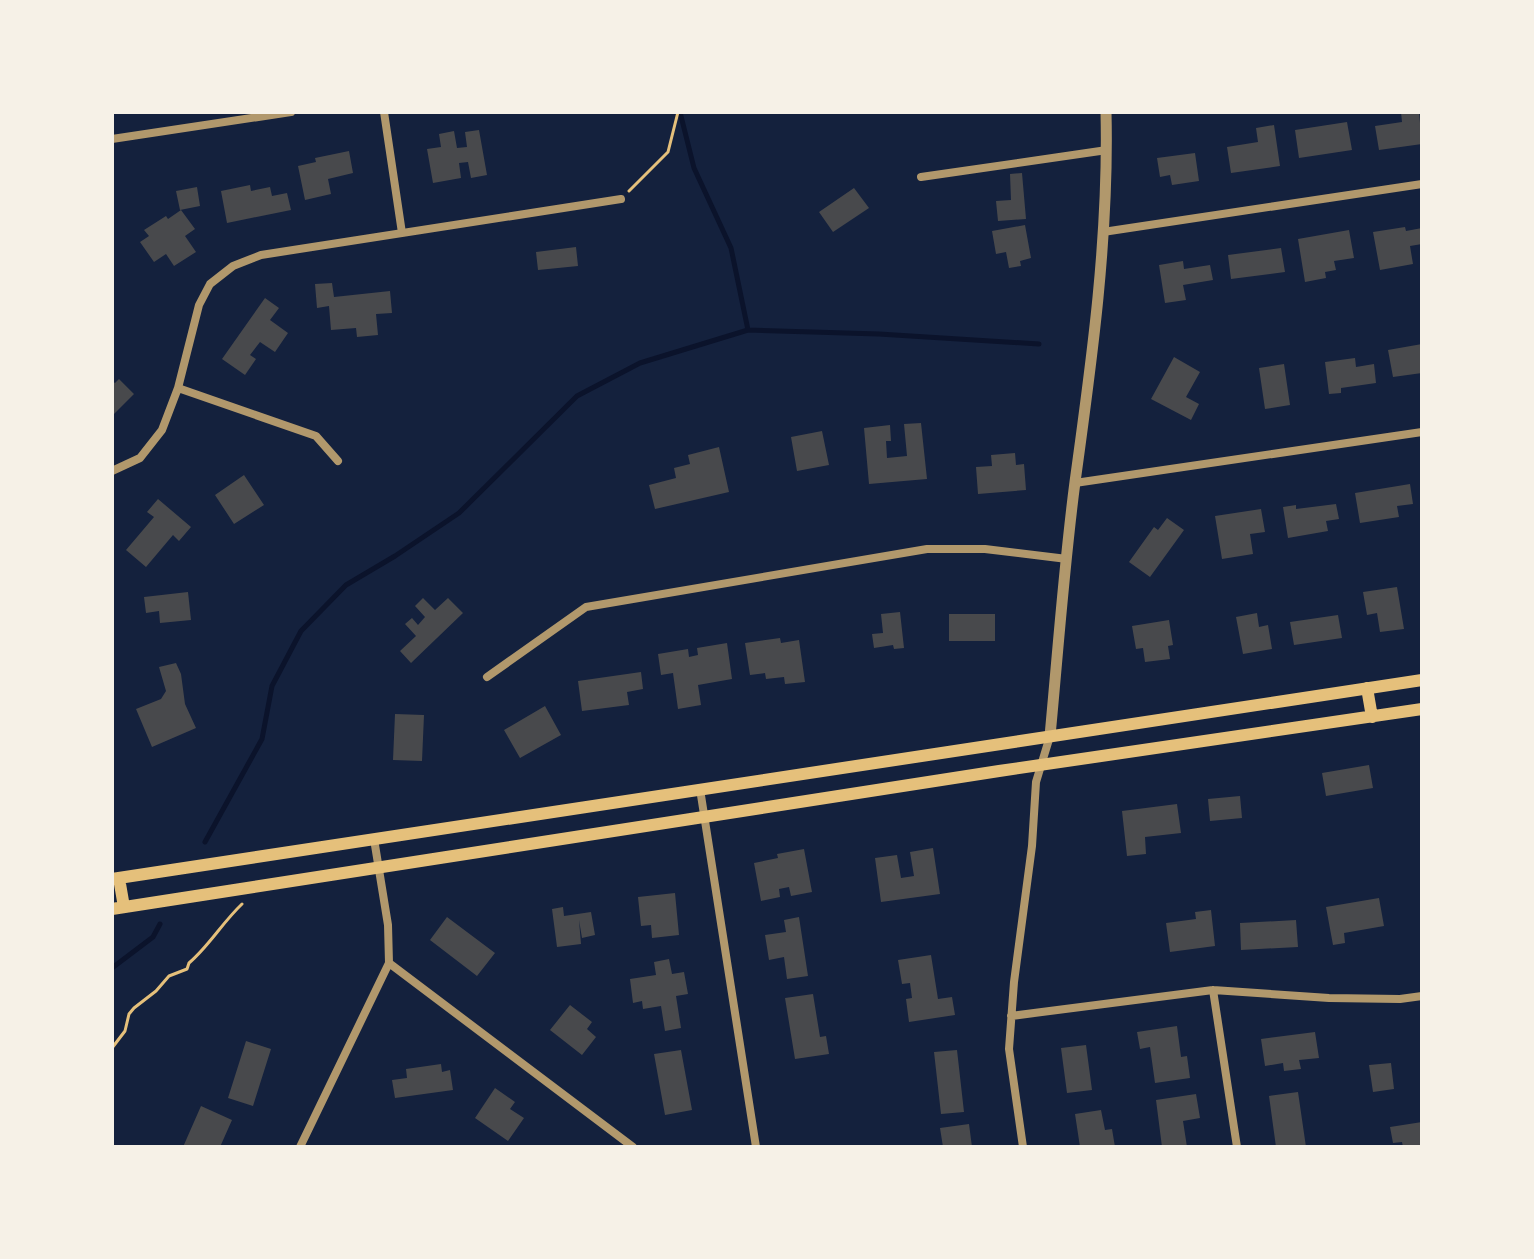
<svg xmlns="http://www.w3.org/2000/svg" width="1534" height="1259" viewBox="0 0 1534 1259" font-family="'Space Grotesk',sans-serif">
<style>
.lines{fill:none;stroke-linecap:round;stroke-linejoin:round}
.stream{stroke:#0b132b;stroke-width:5}
.building{fill:#48494c}
.path{stroke:#e5c07b;stroke-width:3}
.minor{stroke:#b1986c;stroke-width:8}
.tertiary{stroke:#b1986c;stroke-width:11}
.secondary{stroke:#e5c07b;stroke-width:12}
</style>
<rect width="100%" height="100%" fill="#14213d"/>
<g class="lines">
<!-- stream -->
<path class="stream" d="M748 330 879 334 1039 344
M205 842 262 739 272 686 301 631 346 585 395 556 459 513 577 396 640 363 748 330 731 248 694 168 680 112
M112 968 153 937 160 924"/>
</g>
<!-- building -->
<path class="building" d="M1401 112H1419L1422 144 1379 150 1375 126 1402 122Z
M1347 122 1352 150 1299 158 1295 130Z
M1274 125 1280 166 1231 173 1227 147 1258 142 1256 128Z
M479 130 487 175 471 178 468 162 459 163 461 178 433 183 427 149 441 147 439 134 454 131 457 148 467 147 465 132Z
M349 151 353 173 328 179 331 194 305 200 298 166 316 162 315 158Z
M1195 153 1199 181 1172 185 1170 175 1160 177 1157 158Z
M1022 173 1026 219 998 221 996 201 1011 200 1010 174Z
M250 185 251 191 270 187 272 196 287 193 291 210 227 223 221 191Z
M197 187 200 206 180 210 176 191Z
M854 188 869 208 833 232 819 212Z
M181 210 195 229 185 236 196 252 174 266 166 254 154 262 140 242 149 236 144 230 166 216 168 219Z
M1025 225 1031 258 1020 261 1021 266 1009 268 1006 252 996 254 992 231Z
M1405 227 1406 231 1422 228V244L1410 246 1413 264 1380 270 1373 232Z
M1349 230 1354 258 1334 261 1336 270 1325 272 1326 278 1305 282 1298 239Z
M576 247 578 266 538 270 536 252Z
M1281 248 1285 272 1231 279 1228 255Z
M1183 261 1184 269 1210 265 1213 280 1183 285 1186 300 1165 303 1159 265Z
M332 283 334 297 390 291 392 313 376 314 378 335 357 337 356 328 331 330 329 306 317 308 315 284Z
M265 298 279 308 270 320 288 333 275 352 260 342 250 355 256 359 245 375 222 359Z
M1422 344V373L1393 377 1388 350Z
M1174 357 1200 372 1186 397 1199 404 1191 420 1151 399Z
M1355 358 1356 367 1374 364 1376 383 1341 388V393L1329 394 1325 362Z
M1284 364 1290 405 1265 409 1259 368Z
M119 379 134 394 112 416V381L115 383Z
M921 423 927 479 869 484 864 428 890 425 891 441H886L887 458 907 456 904 424Z
M822 431 829 465 797 471 791 437Z
M719 447 729 492 655 509 649 485 676 478 674 468 690 464 688 455Z
M1015 453 1016 465 1024 464 1026 490 978 494 976 467 992 466 991 455Z
M244 475 264 505 234 524 215 495Z
M1410 484 1413 504 1397 506 1399 517 1360 523 1355 493Z
M158 499 191 527 179 541 173 535 146 567 126 550 154 517 147 512Z
M1336 504 1339 519 1326 521 1328 531 1288 538 1283 507 1296 505V509Z
M1261 509 1265 532 1250 534 1253 554 1222 559 1215 516Z
M1167 518 1184 530 1150 577 1129 562 1154 527 1158 530Z
M1397 587 1404 629 1380 632 1377 613 1367 615 1363 592Z
M188 592 191 620 160 623 159 611 146 613 144 597Z
M423 598 435 610 448 598 463 613 411 663 400 651 416 636 405 624 412 618 418 625 425 617 415 606Z
M900 612 904 648 894 649 893 645 874 648 872 634 883 633 881 614Z
M1257 613 1259 627 1268 625 1272 649 1243 654 1236 617Z
M949 614H995V641H949Z
M1338 615 1342 638 1294 645 1290 622Z
M1169 620 1173 645 1168 646 1170 659 1145 662 1143 648 1136 649 1132 626Z
M780 638 781 643 799 640 805 682 785 684 784 677 766 679 765 673 750 675 745 643Z
M727 643 732 679 698 685 701 705 678 709 673 673 661 675 658 654 688 649 689 657 698 655 697 648Z
M176 663 181 674 185 704 196 728 152 747 136 709 161 699 166 691 159 667Z
M641 672 643 689 627 692 629 705 582 711 578 681Z
M545 706 561 735 520 758 504 730Z
M395 714 424 715 422 761 393 760Z
M1369 765 1373 788 1326 796 1322 773Z
M1240 796 1242 818 1210 821 1208 799Z
M1177 804 1181 833 1145 837 1146 854 1127 856 1122 811Z
M933 848 940 894 881 902 875 858 897 855 901 878 914 876 910 852Z
M804 849 812 892 791 896 789 887 779 889 780 897 761 901 754 863 778 858 777 854Z
M675 893 679 935 652 938 651 925 641 926 638 897Z
M1379 898 1384 926 1344 933 1345 943 1333 945 1326 907Z
M563 907 564 916 591 912 595 935 582 938 579 920 581 944 557 947 552 909Z
M1211 910 1215 946 1170 952 1166 923 1196 919 1195 912Z
M447 917 495 953 477 976 430 940Z
M799 917 808 976 787 979 784 957 769 960 765 935 786 932 784 920Z
M1296 920 1298 947 1241 950 1240 923Z
M931 955 938 999 952 997 955 1015 909 1022 906 999 912 998 910 983 902 984 898 960Z
M669 959 672 974 684 972 688 994 676 996 681 1028 665 1031 661 1006 643 1009 642 1001 633 1003 630 979 656 975 654 962Z
M813 994 820 1037 826 1036 829 1054 795 1059 785 998Z
M570 1005 592 1022 587 1029 596 1037 582 1055 550 1030Z
M1177 1026 1181 1057 1187 1056 1190 1078 1155 1083 1150 1047 1140 1049 1137 1032Z
M1315 1032 1319 1058 1299 1060 1301 1069 1284 1071 1283 1063 1265 1066 1261 1039Z
M246 1041 271 1049 253 1106 228 1098Z
M1086 1045 1092 1090 1067 1093 1061 1048Z
M681 1050 692 1110 665 1115 654 1054Z
M957 1050 964 1112 941 1114 934 1052Z
M1391 1063 1394 1089 1373 1092 1369 1065Z
M441 1064 442 1072 450 1070 453 1090 395 1098 392 1080 407 1078 406 1069Z
M495 1088 515 1102 510 1109 524 1118 508 1141 475 1118Z
M1298 1092 1306 1147H1276L1269 1096Z
M1196 1094 1200 1118 1183 1121 1187 1147H1162L1156 1100Z
M201 1106 232 1120 220 1147H183Z
M1101 1110 1105 1130 1112 1129 1115 1147H1080L1075 1114Z
M1422 1122V1147H1403L1402 1142 1393 1143 1390 1127Z
M969 1124 972 1147H943L940 1128Z"/>
<g class="lines">
<!-- path -->
<path class="path" d="M629 191 668 152 678 112
M112 1048 125 1031 129 1014 134 1008 156 991 169 976 187 969 189 963C209 946 222 923 242 904"/>
<!-- minor -->
<path class="minor" d="M384 112 402 233
M112 139 291 112
M921 177 1107 150
M1103 232 1422 184
M178 388 316 436 338 461
M112 471 140 458 162 430 178 388 199 305 210 284 233 266 261 255 621 199
M1075 483 1422 432
M487 677 586 607 927 549H985L1067 559
M700 789 756 1147
M389 963 633 1147
M1213 990 1237 1147
M1011 1016 1213 990 1329 998 1400 999 1422 996
M300 1147 389 963 388 925 374 839
M1023 1147 1009 1049 1014 982 1032 846 1036 782 1050 736"/>
<!-- tertiary -->
<path class="tertiary" d="M1050 736C1058 651 1064 566 1075 482 1092 359 1109 236 1106 112"/>
<!-- secondary -->
<path class="secondary" d="M1367 688 1372 717
M119 878 124 907
M112 879 1422 680
M112 909 999 771 1422 709"/>
</g>
<!-- border -->
<rect width="1534" height="1259" fill="none" stroke="#f6f1e7" stroke-width="228"/>
</svg>
